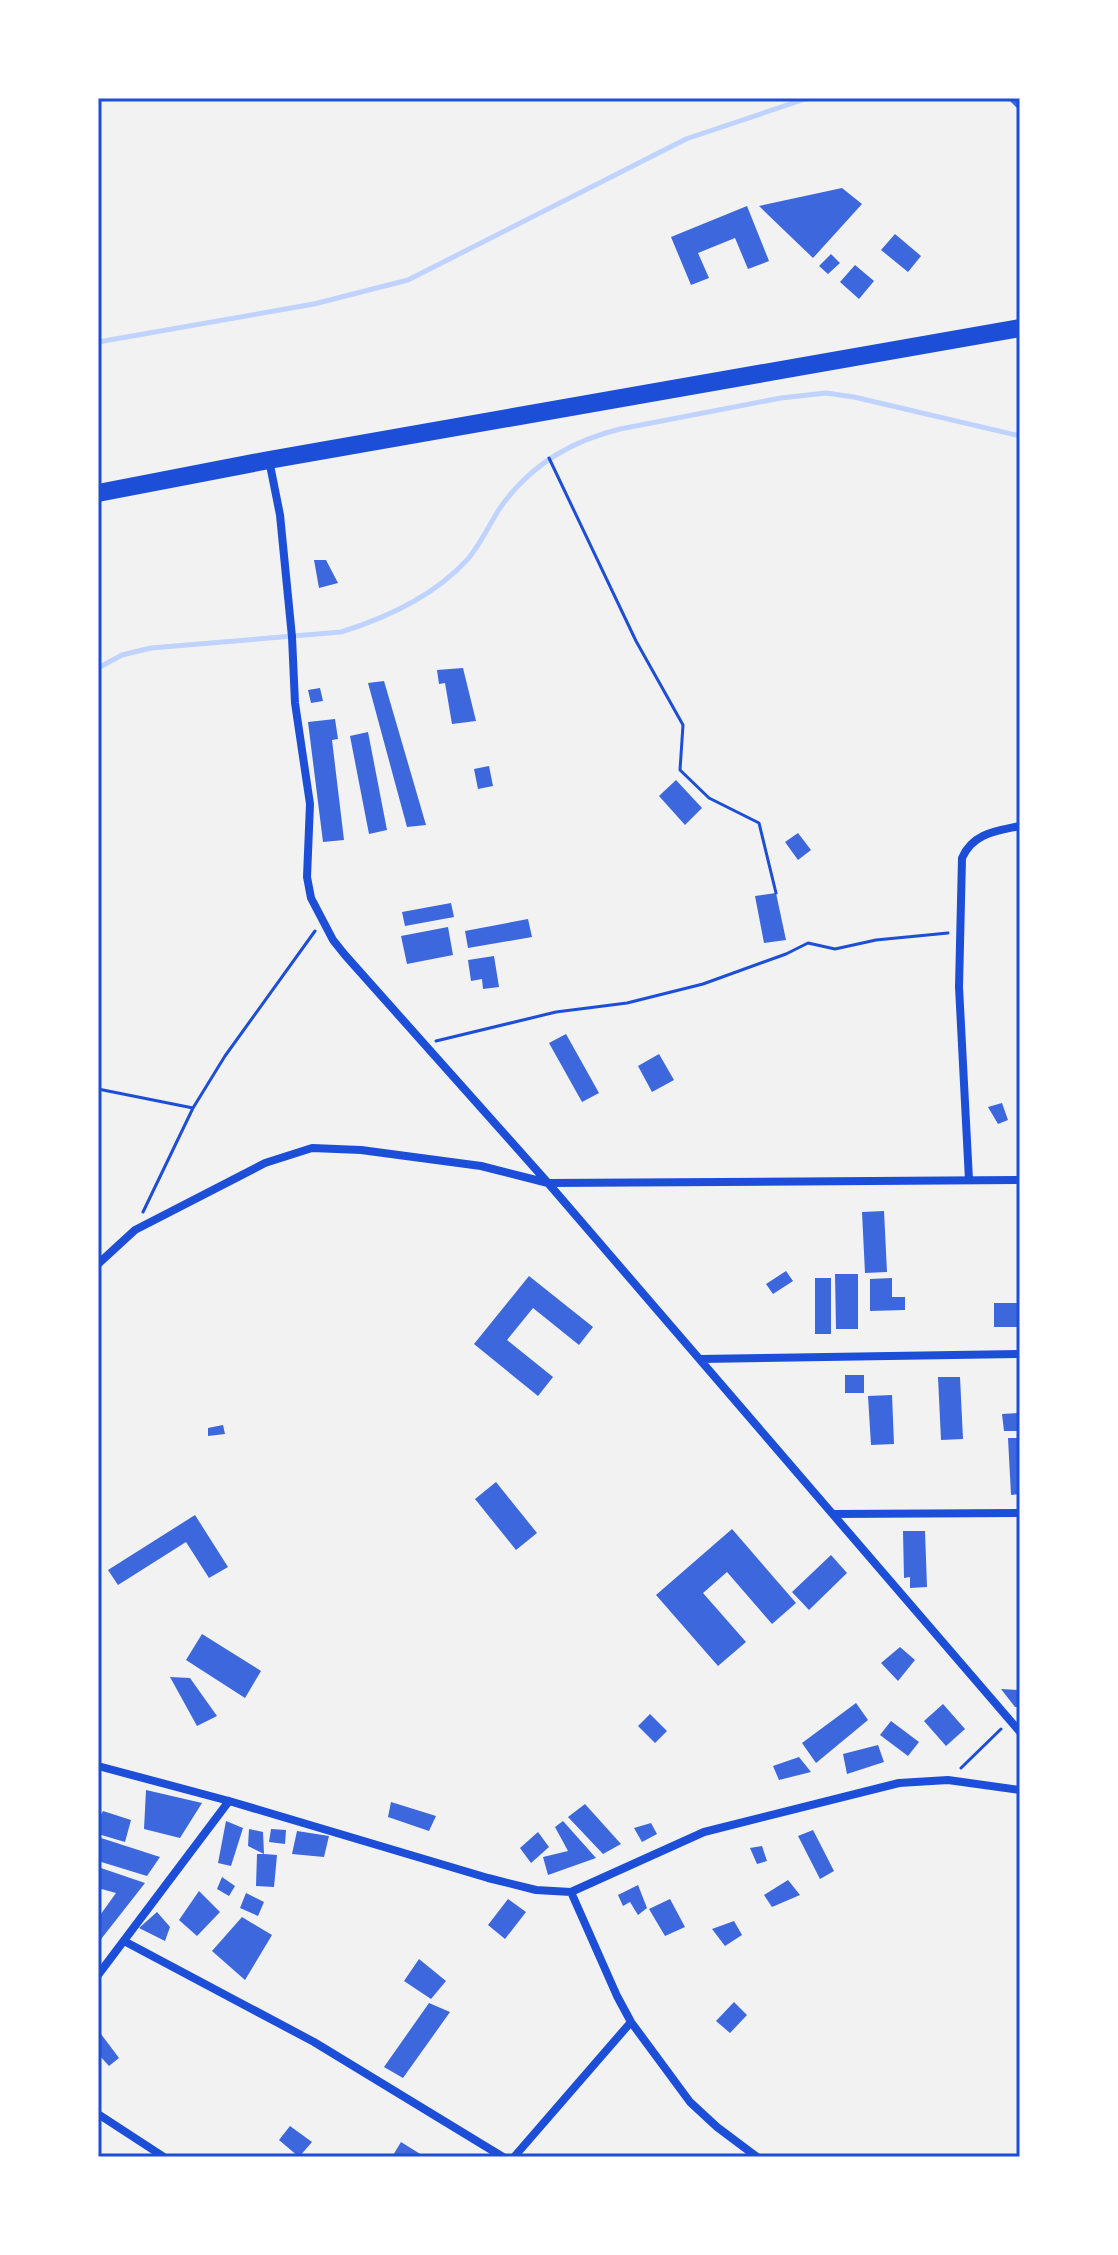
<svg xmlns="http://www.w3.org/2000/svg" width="1118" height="2255" viewBox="0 0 1118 2255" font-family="Signika,sans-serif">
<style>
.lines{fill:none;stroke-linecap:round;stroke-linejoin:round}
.stream{stroke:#bfd3fe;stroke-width:5}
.building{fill:#3d67dc}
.path{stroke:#1d4ed8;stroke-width:3}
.minor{stroke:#1d4ed8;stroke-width:8}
.primary{stroke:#1d4ed8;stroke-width:18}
.neatline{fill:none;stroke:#1d4ed8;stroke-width:3}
</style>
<rect width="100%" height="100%" fill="#f2f2f2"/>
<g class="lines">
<!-- stream -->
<path class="stream" d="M98 342 314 304 408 280 686 139 808 98
M98 668 122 655 151 648 341 632C386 618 434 596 467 560 480 545 489 525 500 508 529 466 571 441 620 429L781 398 826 393 854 397 1020 436"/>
</g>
<!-- building -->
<path class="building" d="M1009 98H1020V111L1008 99Z
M842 188 862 204 813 258 759 206Z
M747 206 769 261 748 269 735 238 698 253 709 278 691 285 671 237Z
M895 234 921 256 908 272 881 250Z
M831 254 840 263 828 274 819 266Z
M855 265 874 281 859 299 840 282Z
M314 560H326L338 583 319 588Z
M463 668 476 721 452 724 445 683 439 684 437 670Z
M384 681 426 825 407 827 368 683Z
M320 688 323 701 311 703 308 690Z
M335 719 338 739 332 740 344 840 323 842 308 722Z
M368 732 387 830 369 834 350 736Z
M489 766 493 786 478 789 474 769Z
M676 780 702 808 685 825 659 796Z
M798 833 811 850 798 860 785 842Z
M776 893 786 940 764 943 755 896Z
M451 903 454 917 405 926 402 912Z
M528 919 532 937 468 948 465 931Z
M448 927 453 955 407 964 401 936Z
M494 956 499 987 483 989 482 979 471 981 468 960Z
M566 1034 599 1093 582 1102 549 1043Z
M659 1054 674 1080 652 1092 638 1066Z
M1002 1103 1008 1120 998 1124 988 1107Z
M884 1211 887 1272 865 1273 862 1212Z
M786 1271 793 1281 773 1294 766 1284Z
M835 1274H858V1329H836Z
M529 1276 593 1327 579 1345 533 1308 507 1340 553 1377 538 1396 474 1344Z
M815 1278H831V1334H815Z
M892 1278V1297H905V1310L870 1311V1279Z
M994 1303H1020V1327H994Z
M845 1375H864V1393H845Z
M938 1377H960L963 1439 941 1440Z
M892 1395 894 1444 871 1445 868 1396Z
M1020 1413V1431H1004L1002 1414Z
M223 1425 225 1434 208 1436V1428Z
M1008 1438H1020V1494L1011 1495Z
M496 1482 537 1533 516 1550 475 1499Z
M195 1515 228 1567 209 1578 186 1542 118 1585 108 1570Z
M732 1529 796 1603 772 1624 727 1572 703 1593 746 1642 718 1666 656 1595Z
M903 1531H925L927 1587 910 1588V1577L904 1578Z
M831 1555 847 1573 809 1610 792 1592Z
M202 1634 261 1671 245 1698 186 1660Z
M900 1647 915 1660 898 1681 881 1663Z
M170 1677 190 1678 217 1716 197 1726Z
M1001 1689 1020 1690V1707H1015Z
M856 1703 868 1720 816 1763 802 1743Z
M943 1704 965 1729 946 1746 924 1721Z
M650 1714 667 1731 655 1743 638 1726Z
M891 1721 919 1742 908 1756 880 1735Z
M878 1745 884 1762 847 1774 843 1754Z
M799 1757 811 1772 779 1780 773 1766Z
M146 1790 202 1803 180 1838 144 1829Z
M391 1802 436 1816 429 1831 388 1817Z
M585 1804 621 1844 603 1854 568 1817Z
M103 1811 131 1820 125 1842 98 1834V1820Z
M226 1821 243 1828 231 1866 218 1863Z
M563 1821 596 1858 548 1875 543 1857 568 1851 555 1827Z
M651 1823 657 1834 642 1842 634 1828Z
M249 1829 263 1832 264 1854 277 1855 274 1887 256 1886 257 1854H264L248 1846Z
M271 1829 286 1830 285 1844 269 1842Z
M813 1830 834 1871 820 1879 798 1836Z
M297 1831 329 1836 324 1857 292 1854Z
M538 1832 549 1847 531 1863 520 1848Z
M98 1837 160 1857 147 1876 98 1861Z
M762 1846 767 1861 757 1864 750 1848Z
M98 1867 145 1883 98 1943V1918L116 1893 98 1888Z
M222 1877 235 1886 229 1896 217 1889Z
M788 1880 800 1895 772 1907 764 1895Z
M638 1885 647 1908 638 1915 630 1902 623 1906 618 1895Z
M199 1891 220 1912 197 1936 179 1920Z
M246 1893 264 1902 258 1916 240 1908Z
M508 1899 526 1912 505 1939 488 1925Z
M670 1899 685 1927 665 1936 649 1909Z
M157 1912 170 1927 165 1941 139 1928Z
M242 1917 272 1935 245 1980 212 1951Z
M734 1921 742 1935 725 1946 712 1929Z
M419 1959 446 1981 431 1999 404 1981Z
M734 2002 747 2015 730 2033 716 2021Z
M429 2003 450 2012 403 2078 384 2067Z
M98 2030 119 2058 109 2066 98 2054Z
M290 2126 312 2142 299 2157 279 2140Z
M401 2142 425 2157H392Z"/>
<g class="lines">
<!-- path -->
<path class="path" d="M549 458 636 641 683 725 680 770 709 798 759 823 776 893
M436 1041 556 1012 627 1003 703 984 786 954 808 943 835 949 876 940 948 933
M98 1089 193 1108 225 1056 315 931
M143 1212 193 1108
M961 1768 1001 1729"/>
<!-- minor -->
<path class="minor" d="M269 460 280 515 292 637 295 703 310 804 307 877 311 898 333 940 345 955 548 1183 1020 1732
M969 1180 959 987 962 858C973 833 996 831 1020 826
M98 1264 135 1230 265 1163 312 1148 361 1150 481 1166 548 1183 1020 1180
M700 1359 1020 1354
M833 1514 1020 1513
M98 1766 229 1801 488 1878 536 1890 571 1892 704 1832 899 1783 948 1780 1020 1790
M571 1892 617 1996 631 2022 690 2102 717 2127 757 2157
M124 1941 314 2042 503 2157
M98 1975 229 1801
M98 2114 164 2157
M514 2157 631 2022"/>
<!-- primary -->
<path class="primary" d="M98 493 269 460 1020 328"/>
</g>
<!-- border -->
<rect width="1118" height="2255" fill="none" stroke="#ffffff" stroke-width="200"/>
<rect x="100" y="100" width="918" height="2055" class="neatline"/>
</svg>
